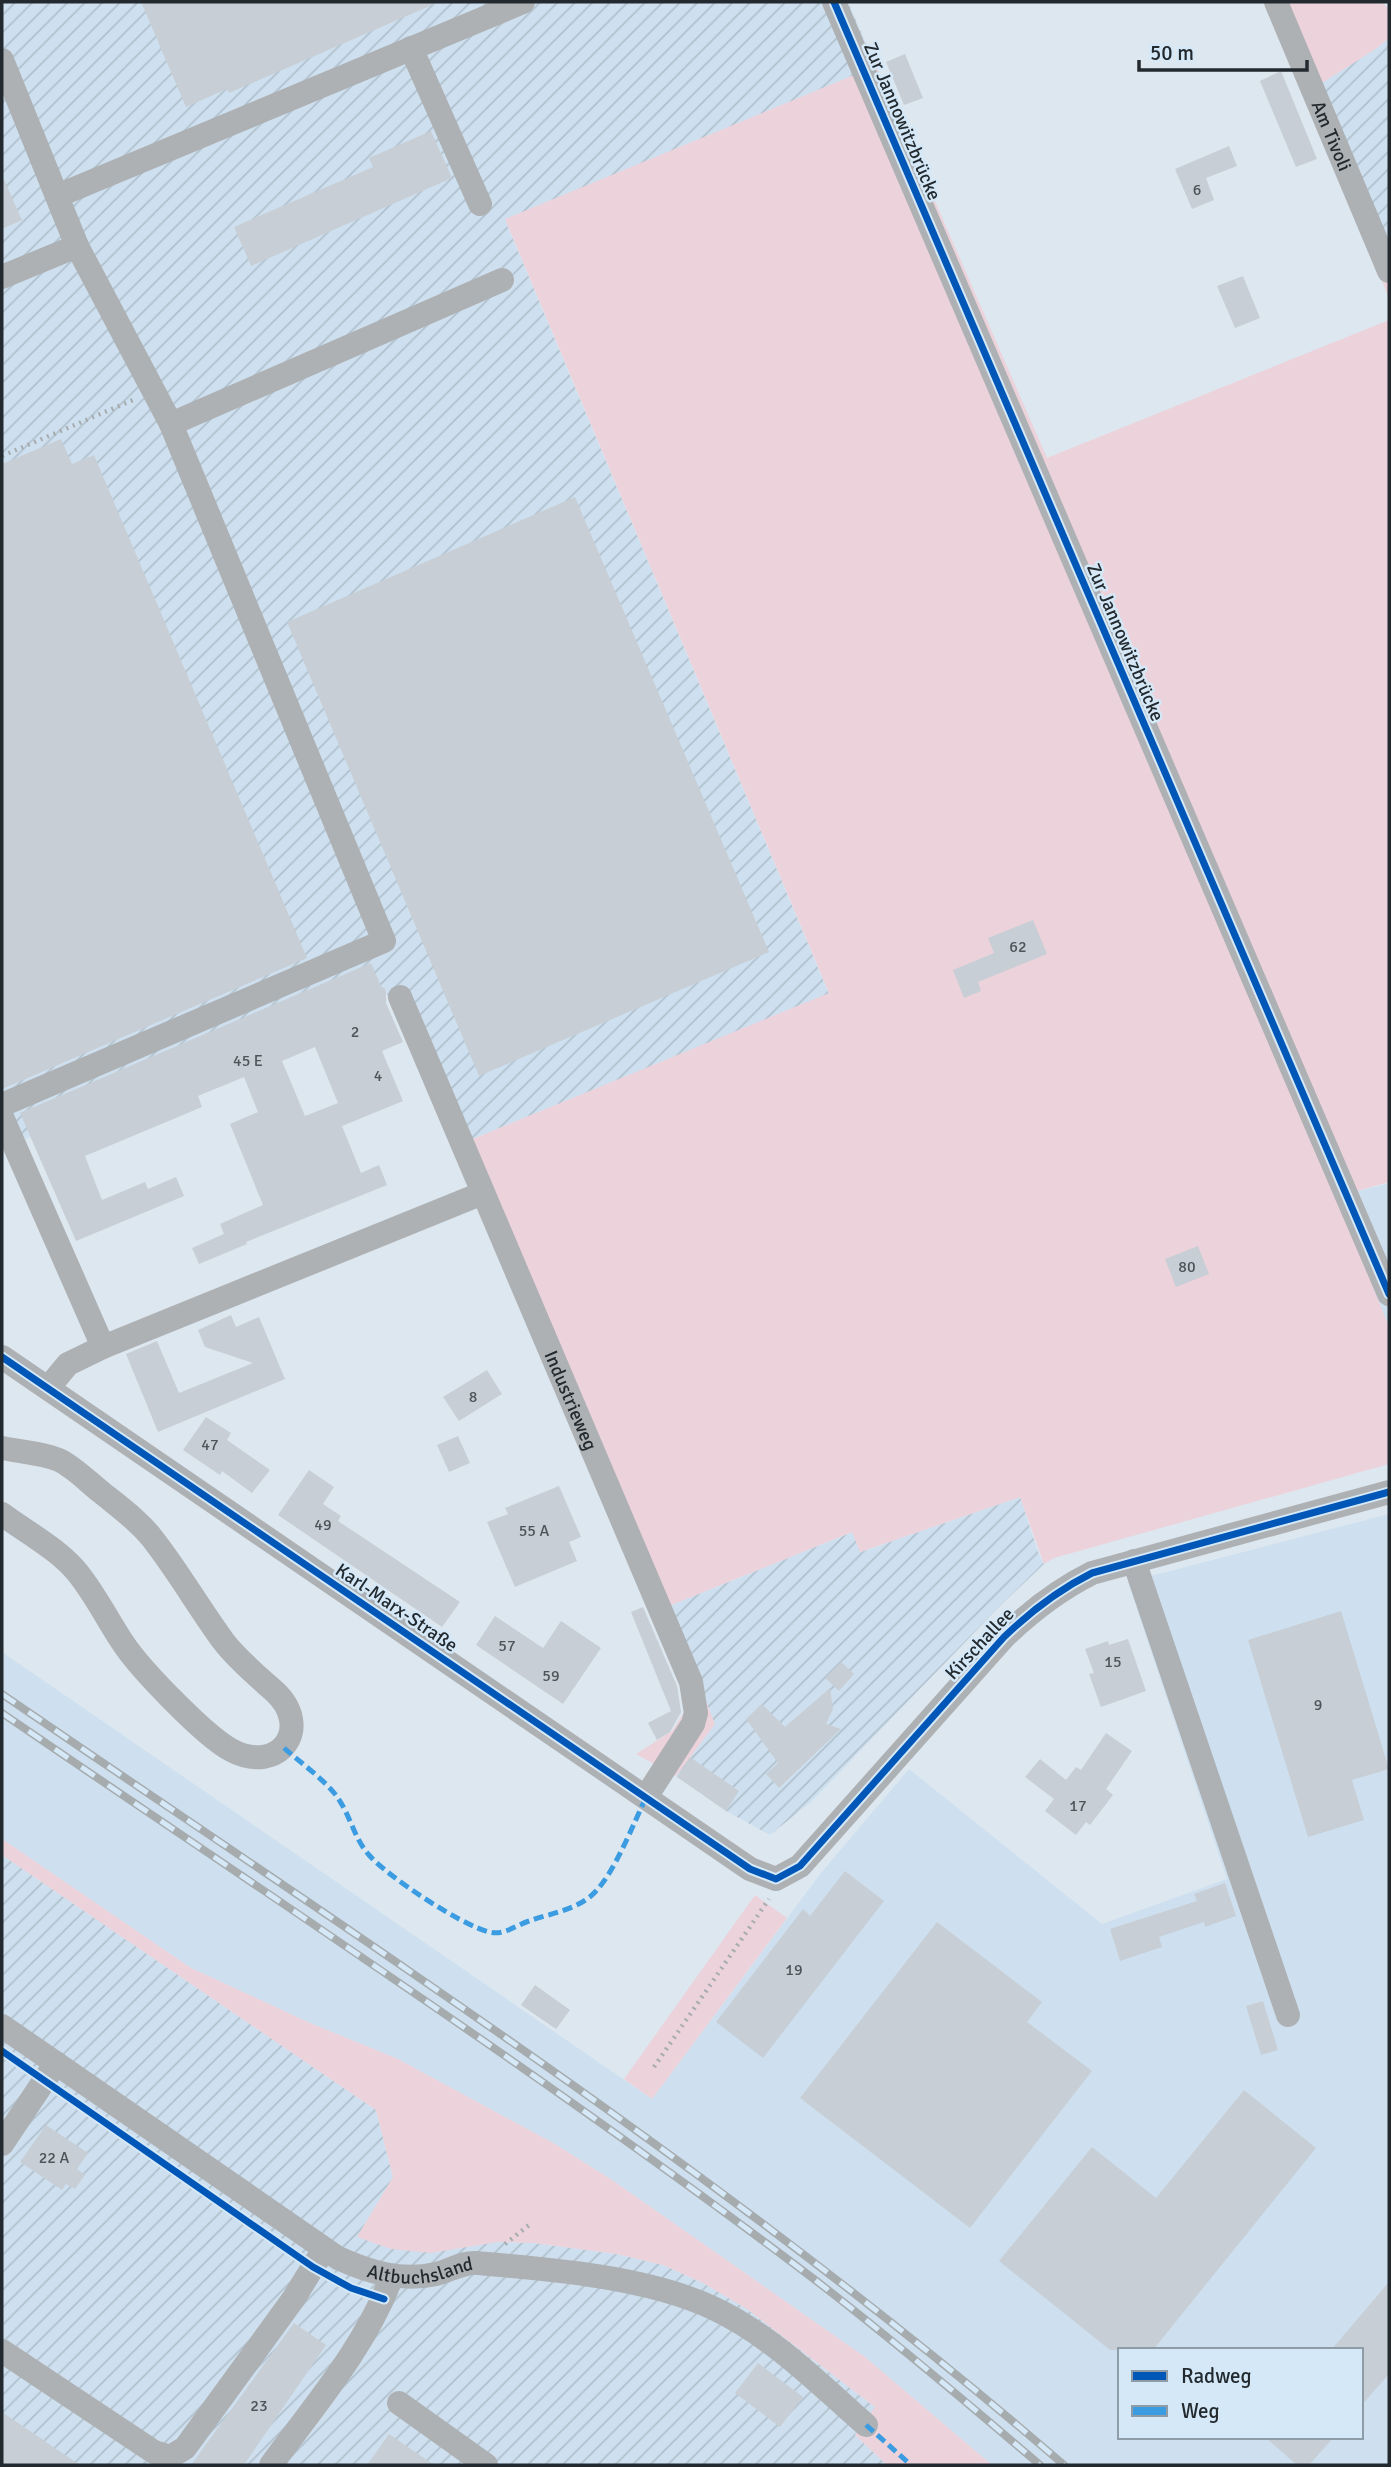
<svg xmlns="http://www.w3.org/2000/svg" width="1391" height="2467" viewBox="0 0 1391 2467" font-family="Signika,sans-serif">
<style>
.built{fill:#cee0ef;fill-rule:evenodd}
.industrial{fill:url(#industrial-furrows)}
.green{fill:#ecd2db}
.building{fill:#c7ced5;fill-rule:evenodd}
.lines{fill:none;stroke-linecap:round;stroke-linejoin:round}
.path{stroke:#a7acaf;stroke-width:4.5;stroke-dasharray:2 5;stroke-linecap:butt}
.minor{stroke:#aeb1b4;stroke-width:24}
.rail-casing{stroke:#a6abae;stroke-width:8}
.rail{stroke:#d5e8f7;stroke-width:5;stroke-dasharray:16;stroke-linecap:butt}
.quiet{stroke:#3c9ce1;stroke-width:5;stroke-dasharray:10 5;stroke-linecap:butt}
.cycleway-casing{stroke:#d5e8f7;stroke-width:11}
.cycleway{stroke:#0057b8;stroke-width:7}
.labels{text-anchor:middle;stroke-width:5;stroke-linejoin:round;paint-order:stroke}
.number-label{font-size:16px;fill:#4e555a}
.street-label{font-size:19px;fill:#232a2f;stroke:#d5e8f7}
</style>
<defs>
<pattern id="industrial-furrows" width="10" height="10" patternUnits="userSpaceOnUse" patternTransform="scale(1.75)"><rect width="10" height="10" fill="#cee0ef"/><path d="M-1 1l2-2M0 10L10 0M9 11l2-2" fill="none" stroke="#b1c0cd"/></pattern>
</defs>
<rect width="100%" height="100%" fill="#dde7ef"/>
<!-- built -->
<path class="built" d="M1389 1183V1327L1336 1197Z
M1389 1514V2465H992L865 2357 612 2180 555 2144 398 2059 310 2023 191 1968 2 1839V1652L652 2099 821 1873 909 1769 1102 1924 1227 1879 1128 1582ZM1120 2350H1361V2437H1120Z"/>
<!-- industrial -->
<path class="industrial" d="M2 2H848L876 66 505 220 829 994 453 1147 384 987 2 1149Z
M1389 38V242L1319 84 1377 48Z
M1020 1497 1038 1552 1044 1564 998 1608 812 1801 770 1835 726 1811 676 1776 690 1757 669 1606 853 1532 861 1552Z
M2 1855 376 2110 393 2177 358 2236 467 2246 497 2242 534 2243 617 2254 663 2265 703 2283 747 2309 876 2408 855 2435 887 2465H2Z"/>
<!-- green -->
<path class="green" d="M1265 2H1381L1389 9V38L1377 48 1319 85 1389 242V298Z
M876 66 1047 458 1389 320V1182L1357 1191 1347 1222 1389 1327V1464L1054 1558 1044 1564 1020 1497 860 1552 852 1532 669 1606 715 1724 676 1776 636 1754 672 1731 685 1711 683 1685 453 1147 829 993 505 219Z
M2 1839 191 1968 310 2023 398 2059 555 2144 612 2180 865 2357 992 2465H887L855 2435 875 2407 747 2309 703 2283 663 2265 617 2254 534 2243 497 2242 431 2253 391 2249 357 2237 393 2177 376 2110 2 1855Z
M755 1895 787 1918 652 2099 624 2079Z"/>
<!-- building -->
<path class="building" d="M141 2H439L229 93 227 89 186 107Z
M905 54 923 98 904 105 886 62Z
M1281 71 1317 159 1296 167 1260 81Z
M431 131 452 178 251 266 234 227 373 167 369 158Z
M1229 146 1237 166 1206 178 1214 200 1192 209 1175 169Z
M2 175 22 220 2 229Z
M1243 276 1260 318 1235 328 1217 286Z
M61 439 72 464 94 455 307 958 2 1089V464Z
M575 497 769 952 479 1076 287 622Z
M1033 920 1047 954 978 982 981 991 964 998 953 970 994 953 988 938Z
M371 963 382 988 384 987 386 992V1003L403 1042 382 1051 403 1101 342 1126 361 1173 379 1165 387 1185 246 1242 247 1244 199 1264 192 1248 224 1234 220 1224 263 1205 230 1124 258 1112 244 1077 198 1096 202 1107 85 1156 102 1200 145 1182 148 1189 176 1177 184 1196 76 1241 20 1113ZM315 1047 338 1103 305 1116 282 1061Z
M1198 1246 1209 1274 1176 1287 1165 1259Z
M231 1315 236 1327 259 1317 285 1379 158 1432 126 1354 157 1341 179 1393 253 1363 205 1347 198 1330Z
M487 1370 502 1394 459 1421 443 1397Z
M206 1417 231 1433 227 1440 270 1470 252 1493 222 1471 220 1475 183 1450Z
M458 1436 470 1463 449 1472 437 1445Z
M309 1470 334 1487 323 1504 341 1516 338 1521 460 1602 442 1627 278 1515Z
M559 1486 581 1537 569 1542 577 1561 515 1587 487 1522 508 1514 505 1508Z
M643 1607 677 1686 681 1712 670 1732 657 1740 648 1723 671 1711 631 1612Z
M1341 1611 1389 1769 1352 1780 1364 1820 1308 1837 1248 1640Z
M495 1616 543 1648 561 1621 601 1648 563 1704 476 1645Z
M1128 1639 1146 1691 1101 1707 1089 1674 1094 1673 1085 1649 1108 1641 1109 1645Z
M841 1662 854 1674 839 1691 825 1678Z
M830 1688 833 1709 826 1724 841 1729 779 1788 766 1774 778 1763 746 1719 762 1704 785 1727Z
M1106 1733 1132 1751 1106 1789 1113 1795 1090 1825 1086 1822 1076 1835 1045 1811 1054 1799 1025 1777 1040 1759 1066 1780 1076 1767 1081 1770Z
M690 1757 739 1791 726 1811 677 1777Z
M845 1871 884 1901 763 2058 716 2022 803 1909 810 1916Z
M1225 1883 1236 1916 1205 1927 1204 1922 1159 1937 1162 1947 1120 1961 1110 1929 1197 1901 1194 1894Z
M937 1922 1042 2002 1027 2022 1092 2071 970 2228 800 2098Z
M535 1985 570 2010 556 2029 521 2005Z
M1263 2001 1278 2050 1261 2055 1246 2006Z
M1244 2090 1316 2148 1153 2350H1110L999 2261 1092 2147 1156 2198Z
M46 2125 88 2153 77 2169 85 2175 75 2189 66 2184 62 2190 20 2162Z
M1389 2282V2374L1361 2406V2350H1331Z
M294 2323 326 2345 244 2465H191Z
M758 2363 803 2397 780 2427 735 2393Z
M2 2412 80 2465H2Z
M389 2434 434 2465H367Z
M1265 2437H1334L1309 2465H1297Z"/>
<g class="lines">
<!-- path -->
<path class="path" d="M2 456 133 400
M654 2067 769 1899
M505 2244 529 2225"/>
<!-- minor -->
<g class="minor">
<path d="M834 2 1389 1294"/>
<path id="s1" d="M1276 2 1389 271"/>
<path d="M411 48 480 204"/>
<path d="M2 60 77 246 171 424 384 941 2 1105"/>
<path d="M57 196 523 2"/>
<path d="M2 277 77 246"/>
<path d="M171 424 502 280"/>
<path id="s2" d="M400 997 691 1682 696 1713 693 1724 646 1797"/>
<path d="M2 1117 103 1347"/>
<path d="M2 1357 750 1869 776 1879 800 1866 1004 1637C1031 1611 1058 1590 1092 1573L1389 1492"/>
<path d="M48 1388 68 1364 103 1347 483 1193"/>
<path d="M2 1448C20 1452 42 1453 59 1460 74 1467 88 1482 101 1492 118 1506 138 1520 152 1538 178 1571 199 1608 224 1642 238 1660 256 1675 273 1690 315 1727 279 1776 231 1750 205 1736 140 1669 123 1643 107 1619 95 1594 77 1572 58 1549 26 1532 2 1514"/>
<path d="M1134 1561 1288 2015"/>
<path id="s3" d="M2 2026 338 2258C369 2272 401 2282 436 2274 448 2271 464 2262 476 2263 549 2269 649 2277 715 2309 772 2336 819 2384 866 2425"/>
<path d="M2 2144 56 2063"/>
<path d="M2 2351 154 2452 170 2457 185 2448 294 2298 324 2249"/>
<path d="M399 2403 486 2465"/>
<path d="M271 2465C315 2405 366 2346 392 2276"/>
</g>
<defs>
<path id="rail" d="M2 1694C363 1941 733 2179 1064 2465
M2 1713C271 1897 545 2076 806 2273 886 2334 964 2400 1040 2465"/>
</defs>
<!-- rail casing -->
<use href="#rail" class="rail-casing"/>
<!-- rail -->
<use href="#rail" class="rail"/>
<!-- quiet -->
<path class="quiet" d="M284 1748C301 1763 321 1777 335 1794 350 1813 353 1837 369 1855 388 1877 461 1925 489 1932 504 1936 516 1925 529 1921 551 1913 579 1910 596 1891 615 1871 634 1823 646 1797
M866 2425 911 2465"/>
<defs>
<path id="cycleway" d="M834 2 1389 1294
M2 1357 750 1869 776 1879 800 1866 1004 1637C1031 1611 1058 1590 1092 1573L1389 1492
M2 2051 313 2267 351 2288 384 2299"/>
</defs>
<!-- cycleway casing -->
<use href="#cycleway" class="cycleway-casing"/>
<!-- cycleway -->
<use href="#cycleway" class="cycleway"/>
</g>
<g class="labels">
<!-- number labels -->
<g class="number-label">
<text x="1197" y="195">6</text>
<text x="1018" y="952">62</text>
<text x="355" y="1037">2</text>
<text x="248" y="1066">45 E</text>
<text x="378" y="1081">4</text>
<text x="1187" y="1272">80</text>
<text x="473" y="1402">8</text>
<text x="210" y="1450">47</text>
<text x="323" y="1530">49</text>
<text x="534" y="1536">55 A</text>
<text x="507" y="1651">57</text>
<text x="1113" y="1667">15</text>
<text x="551" y="1681">59</text>
<text x="1318" y="1710">9</text>
<text x="1078" y="1811">17</text>
<text x="794" y="1975">19</text>
<text x="54" y="2163">22 A</text>
<text x="259" y="2411">23</text>
</g>
<!-- street labels -->
<g class="street-label">
<text transform="translate(903 121) rotate(67)" y="7">Zur Jannowitzbrücke</text>
<text dy="7" stroke="none"><textPath href="#s1" startOffset="145">Am Tivoli</textPath></text>
<text transform="translate(1126 642) rotate(67)" y="7">Zur Jannowitzbrücke</text>
<text dy="7" stroke="none"><textPath href="#s2" startOffset="438">Industrieweg</textPath></text>
<text transform="translate(397 1607) rotate(34)" y="7">Karl-Marx-Straße</text>
<text transform="translate(979 1643) rotate(-47)" y="7">Kirschallee</text>
<text dy="7" stroke="none"><textPath href="#s3" startOffset="494">Altbuchsland</textPath></text>
</g>
</g>
<!-- border -->
<rect width="1391" height="2467" fill="none" stroke="#232a2f" stroke-width="7"/>
<!-- legend -->
<rect x="1118" y="2348" width="245" height="91" fill="#d5e8f7" stroke="#8e9ca7" stroke-width="2"/>
<rect x="1132" y="2371" width="35" height="10" fill="#0057b8" stroke="#8e9ca7" stroke-width="2"/>
<text x="1181" y="2383" font-size="21" fill="#232a2f">Radweg</text>
<rect x="1132" y="2406" width="35" height="10" fill="#3c9ce1" stroke="#8e9ca7" stroke-width="2"/>
<text x="1181" y="2418" font-size="21" fill="#232a2f">Weg</text>
<!-- scale -->
<path d="M1139 60v10h168v-10" fill="none" stroke="#232a2f" stroke-width="3.5"/>
<text x="1150" y="60" font-size="21" fill="#232a2f" stroke="#d5e8f7" stroke-width="5" paint-order="stroke">50 m</text>
</svg>
